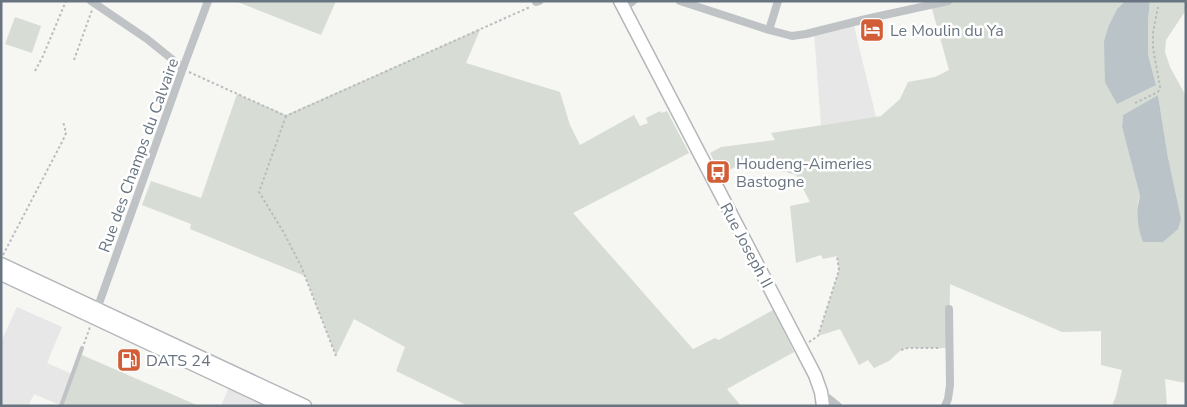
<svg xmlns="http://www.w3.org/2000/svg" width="1187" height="407" viewBox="0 0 1187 407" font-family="'Nunito Sans',sans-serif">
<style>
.built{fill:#e6e7e6}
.green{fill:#d7dcd4;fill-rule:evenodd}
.water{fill:#bac3c8}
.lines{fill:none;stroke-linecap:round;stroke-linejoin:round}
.primary-casing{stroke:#b3b7ba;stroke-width:15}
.path{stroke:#b9bcbe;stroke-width:2;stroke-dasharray:2.5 2.5;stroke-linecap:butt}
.lane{stroke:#bfc3c6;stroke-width:4}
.street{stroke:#bfc3c6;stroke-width:8}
.primary{stroke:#fff;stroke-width:12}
.labels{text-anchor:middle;stroke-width:5;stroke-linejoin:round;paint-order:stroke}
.poi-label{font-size:16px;fill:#687581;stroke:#fff;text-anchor:start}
.street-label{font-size:16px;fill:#687581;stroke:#fff}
</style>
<rect width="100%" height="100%" fill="#f6f6f3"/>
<!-- built -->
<path class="built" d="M853 22 876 117 821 125 814 32Z
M17 307 62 327 47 363 72 374 60 405 34 394 28 406H1V342Z
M229 387 269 406H221Z"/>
<!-- green -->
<path class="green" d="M235 1H336L321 35Z
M948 1H1125L1117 9 1109 25 1156 85 1148 54V21L1150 1H1186V10L1166 40 1165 52 1170 67 1186 96V383L1165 379 1167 406H1112L1116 396 1122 370 1101 365V331L1062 332 950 284 949 348H908L901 350 889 361 874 368 868 360 859 365 840 329 818 336 839 270 837 256 823 259 821 255 796 263 790 206 810 202 796 175 747 161 721 174 710 153 721 147 775 140 771 133 881 116 900 99 908 82 935 77 949 70 931 5ZM1158 95 1168 158 1137 205 1140 196 1122 127 1123 115Z
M15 17 41 26 32 53 5 44Z
M480 29V30L466 63 560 92 570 125 580 145 634 115 640 126 648 123 646 118 660 111 661 113 667 111 689 153 573 213 693 349 715 338 719 340 773 310 794 352 727 389 741 406H468L396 371 405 347 354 319 336 356 305 276 190 229 191 224 142 205 151 181 201 198 237 94 286 115Z
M82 355 199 406H61L78 358Z"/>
<!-- water -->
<path class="water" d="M1125 1H1150L1148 21V54L1156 85 1117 104 1105 82 1104 41 1109 25 1117 9Z
M1158 95 1168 158 1181 219 1178 229 1163 242H1143C1137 227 1136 211 1140 196L1122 127 1123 115Z"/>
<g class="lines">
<defs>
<path id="primary" d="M620 1 815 375 821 392 823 406
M1 264 305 406
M1 274 282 406"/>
</defs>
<!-- primary casing -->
<use href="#primary" class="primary-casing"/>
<!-- path -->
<path class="path" d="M74 60 92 10
M35 71 43 56 66 1
M189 72 286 116 530 7
M1135 103 1158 92 1160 87 1153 48V33L1158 7
M286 116 259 192 284 233 301 266 336 356
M3 255 63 140 66 133 63 121
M809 342 818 336 839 270 837 256
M84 344 90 327
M901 350 908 348H941"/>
<!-- lane -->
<path class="lane" d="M61 406 82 348"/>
<!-- street -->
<path class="street" d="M91 1 147 39 183 68
M680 1 769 30 792 36 806 34 866 19 948 1
M536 2 539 1
M623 6 629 4 633 1
M769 30 778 1
M96 312 183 68 208 1
M822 393 838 406
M945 406 948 399 950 385 949 309"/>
<!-- primary -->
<use href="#primary" class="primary"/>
</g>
<!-- icons -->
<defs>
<symbol id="hotel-square" viewBox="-11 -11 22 22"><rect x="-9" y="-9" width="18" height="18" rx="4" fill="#d15e37" stroke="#fff"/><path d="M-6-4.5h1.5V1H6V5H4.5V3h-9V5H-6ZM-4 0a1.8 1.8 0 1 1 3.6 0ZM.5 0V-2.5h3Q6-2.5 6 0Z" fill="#fff"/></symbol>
<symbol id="bus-square" viewBox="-11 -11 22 22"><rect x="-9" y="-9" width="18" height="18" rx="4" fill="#d15e37" stroke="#fff"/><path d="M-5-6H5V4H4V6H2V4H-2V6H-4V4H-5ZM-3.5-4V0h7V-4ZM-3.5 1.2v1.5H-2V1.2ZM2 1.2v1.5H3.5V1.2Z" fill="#fff"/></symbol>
<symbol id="fuel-square" viewBox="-11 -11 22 22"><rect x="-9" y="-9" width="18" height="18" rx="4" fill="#d15e37" stroke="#fff"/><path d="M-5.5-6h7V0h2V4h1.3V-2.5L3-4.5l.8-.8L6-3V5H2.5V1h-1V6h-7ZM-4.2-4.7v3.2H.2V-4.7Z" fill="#fff"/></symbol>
</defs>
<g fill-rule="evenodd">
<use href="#hotel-square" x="858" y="16" width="28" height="28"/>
<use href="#bus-square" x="704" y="158" width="28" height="28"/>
<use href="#fuel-square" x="115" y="346" width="28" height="28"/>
</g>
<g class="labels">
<!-- poi labels -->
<g class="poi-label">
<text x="890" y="36">Le Moulin du Ya</text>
<text x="736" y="169">Houdeng-Aimeries<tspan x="736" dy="18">Bastogne</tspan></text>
<text x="146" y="366">DATS 24</text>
</g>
<!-- street labels -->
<g class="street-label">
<text transform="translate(138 155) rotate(-70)" y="6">Rue des Champs du Calvaire</text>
<text transform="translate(747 245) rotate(62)" y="6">Rue Joseph II</text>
</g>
</g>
<!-- border -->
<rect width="1187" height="407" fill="none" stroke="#687581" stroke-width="5"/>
</svg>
